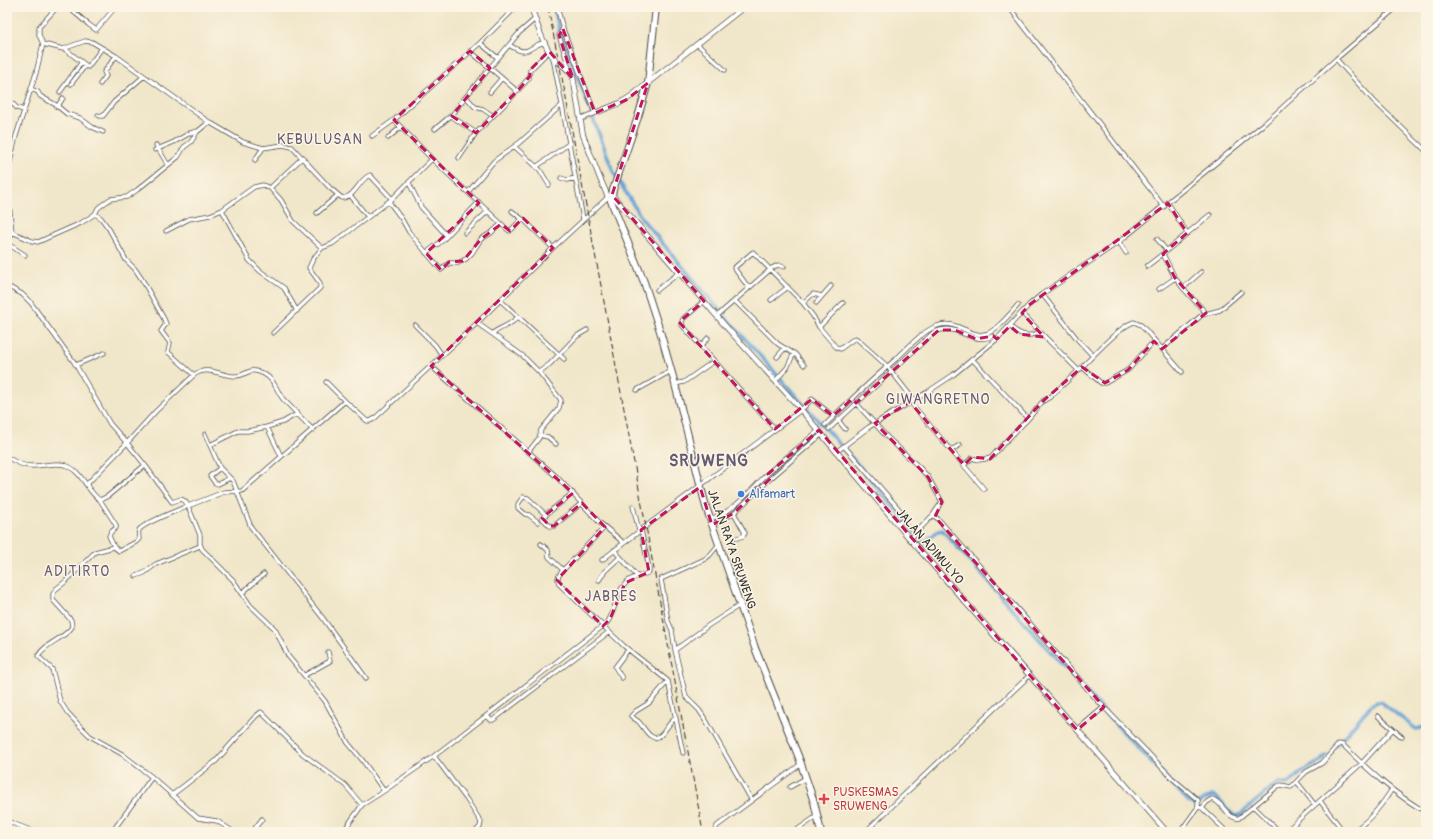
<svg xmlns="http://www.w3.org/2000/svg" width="1433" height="839" viewBox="0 0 1433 839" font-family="Pangolin,sans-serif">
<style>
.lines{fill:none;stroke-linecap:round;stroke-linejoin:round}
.canal{stroke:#64a3d6;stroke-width:3.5}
.street-casing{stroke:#494743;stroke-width:5}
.secondary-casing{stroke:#494743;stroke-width:6}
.highway-casing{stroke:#494743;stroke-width:8}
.street{stroke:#fff;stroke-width:3.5}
.secondary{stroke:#fff;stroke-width:4.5}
.highway{stroke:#fff;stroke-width:6}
.rail{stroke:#2b2b2b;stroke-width:1;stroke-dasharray:6 3;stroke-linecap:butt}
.marked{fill:none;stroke:#c2185b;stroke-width:3;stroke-dasharray:8 5;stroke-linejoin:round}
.shop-dot{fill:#3f7fe0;stroke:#fcf5e5;stroke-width:1.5}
.health-dot{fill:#e0444e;stroke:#fcf5e5;stroke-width:1.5}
.labels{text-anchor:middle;stroke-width:3;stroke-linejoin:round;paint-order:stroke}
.shop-label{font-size:12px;fill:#366cbe;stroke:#fcf5e5;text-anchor:start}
.street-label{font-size:12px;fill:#2b2b2b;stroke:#fcf5e5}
.health-label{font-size:12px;fill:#be3a42;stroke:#fcf5e5;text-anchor:start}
.quarter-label{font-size:14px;letter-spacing:1px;fill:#655a74;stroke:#fcf5e5}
.district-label{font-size:16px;font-weight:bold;letter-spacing:1px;fill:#655a74;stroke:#fcf5e5}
</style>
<rect width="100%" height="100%" fill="#fcf5e5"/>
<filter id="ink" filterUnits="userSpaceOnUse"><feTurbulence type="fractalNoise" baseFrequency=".025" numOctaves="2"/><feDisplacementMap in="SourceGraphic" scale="8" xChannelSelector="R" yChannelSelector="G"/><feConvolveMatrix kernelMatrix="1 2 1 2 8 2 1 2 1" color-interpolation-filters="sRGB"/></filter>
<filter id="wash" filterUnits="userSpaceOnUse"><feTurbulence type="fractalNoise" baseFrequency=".012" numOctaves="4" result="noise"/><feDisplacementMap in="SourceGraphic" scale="16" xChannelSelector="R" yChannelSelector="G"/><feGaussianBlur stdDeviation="0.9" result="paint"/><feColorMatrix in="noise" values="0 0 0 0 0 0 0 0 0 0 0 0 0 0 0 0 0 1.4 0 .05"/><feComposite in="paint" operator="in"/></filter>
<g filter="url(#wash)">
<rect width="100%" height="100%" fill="#f0e6c9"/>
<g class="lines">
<!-- canal -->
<path class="canal" d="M554 7 559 30 614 173 642 219 728 320 865 473 923 542H925L938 531 942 530 1097 704 1189 802 1195 805C1202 802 1208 795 1215 796L1233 815 1236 816 1241 814 1270 789 1279 783 1286 784 1290 783 1303 771 1321 761 1326 756
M1336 746 1371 705 1376 702H1381L1416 729 1425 727 1426 728"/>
</g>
</g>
<g filter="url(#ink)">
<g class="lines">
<defs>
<path id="street" d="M57 7 39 27V35L43 44 63 49 85 41 92 42 116 56 209 122 243 142 263 148 283 145 292 147 330 188 342 198C355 198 359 179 370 175L392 199 432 159
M68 7 88 24 96 30 113 10
M516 7 480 43 394 120 432 159 508 230 510 231 522 219 524 220 553 248
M557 7 563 29 559 35 570 71
M1009 7 1164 207
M563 29 595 113
M480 43 498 58
M697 44 725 70
M509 45C530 58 526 47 545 42
M65 49 88 67 102 48
M470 51 517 91
M1336 59 1374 101 1426 151
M71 84 85 66
M100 84 106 76 104 72 116 56
M31 89 38 92 40 96 56 105 67 114 80 118 92 127 103 132
M60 92 81 63
M490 92 502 78
M7 98 17 108 24 110
M465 98 468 99 475 107 483 109 493 116
M562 105 583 219
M57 107 63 98
M98 115 100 116H103L114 102 144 76
M451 116 476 133
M435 129 453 114 463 100 519 33 535 19
M372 136 394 120
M388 138 401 127
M156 145 168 165
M515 147 540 170 549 185
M155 150 174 142 190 133 198 131
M303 157 270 188 281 200 293 221 322 248
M459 158 476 133 510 99 529 78 530 70 549 51
M255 160 263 148
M536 167 570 143
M7 175 16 136 36 73 43 44
M561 178 567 180 575 178
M7 183 12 232 7 246
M409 183 421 207 447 236
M468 192 494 161 519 143 562 105 553 58
M350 195 368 217
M608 197 553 248 477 323 374 419 370 421H367L345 401 242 491 224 492 188 506 200 535V544L202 549 233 580 250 605 275 629 288 656 325 701 348 743 363 761 384 791 434 756 607 623C616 611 615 593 626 583 632 576 642 577 649 572V568L641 530 801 410 812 399 833 416
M389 202 401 218 409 232 441 270 449 263H458L466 259 472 253 481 239 491 233 501 224
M1168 203 1187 233
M222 210 249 260 260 271 284 288 297 311
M512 211 522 219
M317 213 338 195
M95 214 98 208 110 199 127 197 137 190 178 157 184 147 191 142 197 132 209 122
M166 231 189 219 210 215 222 210 254 187 263 185 270 188
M12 232 32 241 38 242 81 223 95 214 101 218 109 229 126 260 135 269 143 281 164 319 166 324 161 331 170 343 168 352 194 375
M465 233 488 211
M1157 239 1167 251
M1119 242 1126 253
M8 244 25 255
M426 253 442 241 479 202
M1163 254 1175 278 1183 288 1206 313
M1147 266C1169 250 1188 232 1210 215
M7 286 22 294 31 303 74 362 110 424 127 443 87 484
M749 288 734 268 753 252 803 303 813 316 819 327 836 347 840 349 855 338 857 339 887 366 914 400
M1183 288 1201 272
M1159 289 1175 278
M657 290 679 273
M1042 294 1078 340 1093 356
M500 300 564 359
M771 300 788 287
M704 301 684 318 682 321V325L775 429
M735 301 778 344 796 355 804 365
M803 303 813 294 822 296
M816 303 831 286
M1022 313 1040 332 1077 369 1079 370 1084 365C1095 354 1120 326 1134 322L1141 325 1182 372
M717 316 772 268 778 265 784 267
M477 323 523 356 539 372 561 400 559 408 541 430 539 438 528 452
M415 325 435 345 442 355
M1010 326C1018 335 1029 338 1040 332
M819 327 843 303
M273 333 320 288V283L309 268 313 259 322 248 332 244 392 199
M493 333C501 327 511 325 518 317
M701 346 708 338
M1162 349 1202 315 1220 310 1241 292
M777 357 785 348
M972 359 1028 419 1043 401 1050 397 1079 370
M76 365 104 353
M431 366 557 477 599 522 624 543 641 530
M1082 367 1101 383H1105L1128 370 1154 341
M539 372 550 364 577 336 587 330
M775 381 787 368 794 353
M326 382 345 401
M675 384 684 382 714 361
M637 390 671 371
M855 402 886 436 920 468 928 477 942 502 937 509 933 515
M910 402 984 489
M838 420 845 429
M825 425C848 402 872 380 897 358 909 347 921 332 937 326 958 317 974 344 992 331 1002 324 1010 314 1018 305
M267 427 283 422 297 414
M829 429 934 332C959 321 967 346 993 336L997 339
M205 434 220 468 233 481 251 527 322 617 366 678
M540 435 548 437 556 444
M210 445 238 431H248L267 427 281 456
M844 446 905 516 906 518 898 524
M951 450 960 445
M836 452 869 427 926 393 953 375 997 339 1029 305 1042 294 1119 242 1265 123 1336 59 1397 7
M7 457C15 462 24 467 33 466 44 466 55 462 65 465 83 471 86 491 100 500L108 496 145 465 172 502 181 499 185 501 188 506C178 510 144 523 139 530 138 533 139 536 139 539L136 542 119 551 114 547
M145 465 127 443 156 411 194 375C207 365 221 376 235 376 247 377 247 365 264 374 275 380 276 390 283 399L313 430
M964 465 972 458 979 460 991 458 1003 444 1028 419
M220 468 210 476 215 483 218 484 230 478
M100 500 116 525V528L111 532 109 536 114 547 95 552 65 582 56 589 53 594V600L71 620 72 627C64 639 45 643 38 656L52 669 60 701 67 712 77 723 90 736 122 754 152 777
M633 506 639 531
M734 513 745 533 743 536 737 538
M544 516 573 493
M542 518 550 526H554L582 503
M710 519C734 512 750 491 767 474 784 459 802 445 819 430
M538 522 529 515 525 514 518 508V504L523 497 528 498 546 515
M712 525 734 513 771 478 822 434
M605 527 563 570C558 576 556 579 560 585L624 646 668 681 683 753
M910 539 933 515 939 520 1099 702 1172 778 1198 800V807L1202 808 1227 832
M541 544 548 550 549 557 563 570
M614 550 637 576
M602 560 624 543
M136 576 144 573 156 564 200 546
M599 580 605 571 620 557
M242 593 264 574
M740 605 709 625 675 650 686 697 699 710 707 722 752 801
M675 650 672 630 668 621 661 579 705 559 710 555 719 544
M305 675 330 661 328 652
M622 678 615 667 628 650
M668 681 649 703 636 711 631 716C634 719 637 720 639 722 644 727 651 744 661 735 667 729 669 722 676 718
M487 716 491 720H493L609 632
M1378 716 1402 737
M1077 730 1104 707
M434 756 467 800 481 822 480 827 475 832
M790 787 806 778
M172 795 216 761 255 717 261 712 303 754 345 785 362 805
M1320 801 1344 832
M1315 805 1362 763 1393 729
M1253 806 1280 832
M1202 808 1207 802 1212 799C1223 802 1228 820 1239 818L1278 786 1281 785 1291 787 1306 772 1322 763 1339 744 1343 745C1368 770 1395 795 1426 812
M7 821 35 832
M112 832 152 777 198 818 217 821 234 832
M252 832 262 819
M343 832 362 805 384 791
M714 832 717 826 801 764
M794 832 817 816
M865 832 1030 675
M1180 832 1198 807
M1285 832 1315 805 1297 782
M1351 832C1368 823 1382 805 1392 789"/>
<path id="secondary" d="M531 7C537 23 542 43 553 57 560 65 568 67 573 77L583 135 599 176 608 197 611 201
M580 119 620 103 630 97 744 7
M612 195 728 329 797 405 910 539 1167 832"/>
<path id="highway" d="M656 7 648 83 638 117 613 190 611 201 644 282 660 331 675 384 706 507 755 648 799 758 814 802 821 832"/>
</defs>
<!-- street casing -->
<use href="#street" class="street-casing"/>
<!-- secondary casing -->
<use href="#secondary" class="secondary-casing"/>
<!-- highway casing -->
<use href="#highway" class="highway-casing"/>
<!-- street -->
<use href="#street" class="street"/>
<!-- secondary -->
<use href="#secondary" class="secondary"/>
<!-- highway -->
<use href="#highway" class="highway"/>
<!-- rail -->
<path class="rail" d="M548 7 565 93 703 832"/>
</g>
</g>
<!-- marked area -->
<path class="marked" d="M563 29 595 113 626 100 648 83 612 195 704 301 679 322 775 429 812 399 833 416 852 399 856 403 939 330H955L976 339 993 336 997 339 1010 326 1019 334 1044 337 1022 313 1029 305 1168 203 1187 233 1163 254 1175 278 1206 313 1162 349 1154 341 1128 370 1105 383 1082 367 1043 401 990 459 972 457 964 465 910 402 875 423 928 477 942 502 935 517 1104 707 1077 730 819 430 768 474 771 478 734 513 712 525 700 487 641 530 649 572 625 583 610 619 603 626 557 580 605 527 582 503 554 526H550L542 518 573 493 431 366 553 248 523 218 510 231 501 224 481 239 463 261 449 262 441 270 426 253 479 203 394 120 470 51 490 68 452 116 476 133 521 87 530 76V70L549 51 573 79 559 35Z"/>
<!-- markers -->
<circle class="shop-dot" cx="741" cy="494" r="4"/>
<path class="health-dot" d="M822 793h4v4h4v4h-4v4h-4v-4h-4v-4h4z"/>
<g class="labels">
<!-- shop labels -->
<g class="shop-label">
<text x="749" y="498">Alfamart</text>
</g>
<!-- street labels -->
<g class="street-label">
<text transform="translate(930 546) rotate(49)" y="4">JALAN ADIMULYO</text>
<text transform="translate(732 549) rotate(71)" y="4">JALAN RAYA SRUWENG</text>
</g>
<!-- health labels -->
<g class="health-label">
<text x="833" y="796">PUSKESMAS<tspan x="833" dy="14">SRUWENG</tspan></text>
</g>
<!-- quarter labels -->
<g class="quarter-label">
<text x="320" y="144">KEBULUSAN</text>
<text x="938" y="404">GIWANGRETNO</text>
<text x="77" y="576">ADITIRTO</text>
<text x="611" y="601">JABRES</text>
</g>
<!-- district labels -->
<g class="district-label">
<text x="709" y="466">SRUWENG</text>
</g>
</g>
<!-- margin -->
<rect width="1433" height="839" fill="none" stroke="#fcf5e5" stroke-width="24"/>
</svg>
